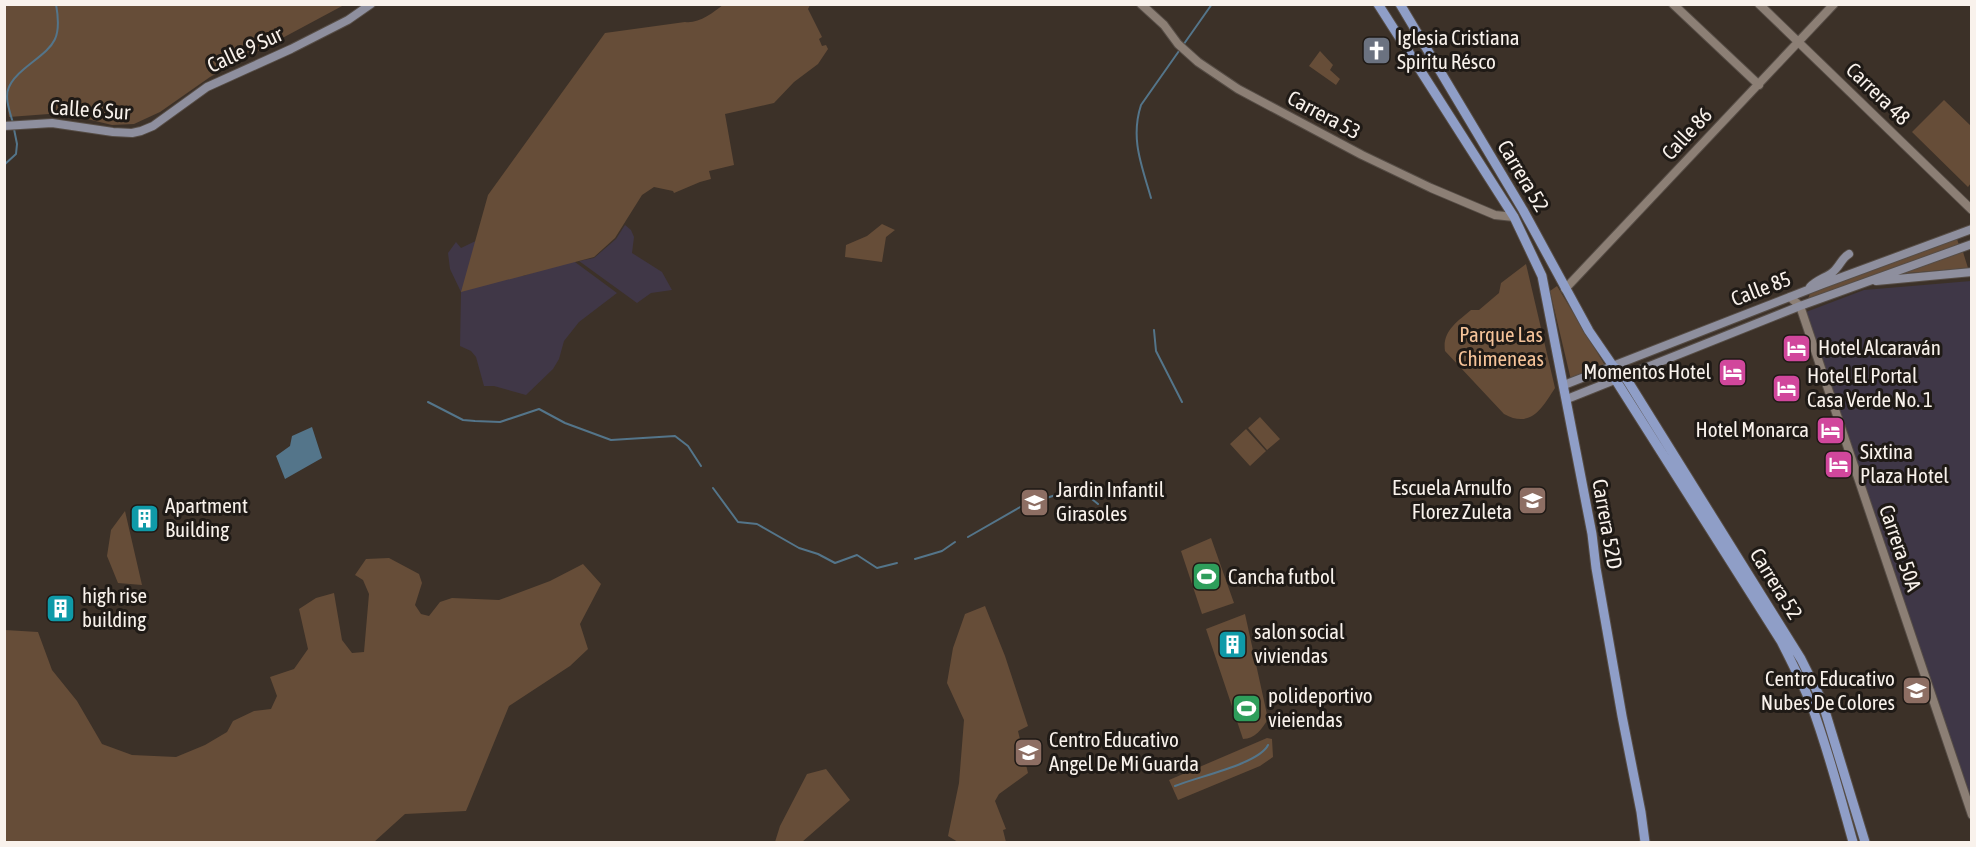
<svg xmlns="http://www.w3.org/2000/svg" width="1976" height="847" viewBox="0 0 1976 847" font-family="'Asap Condensed',sans-serif">
<style>
.commercial{fill:#3f3747}
.industrial{fill:#403747}
.green{fill:#664d38}
.water{fill:#54758a}
.lines{fill:none;stroke-linecap:round;stroke-linejoin:round}
.stream{stroke:#54758a;stroke-width:2}
.tertiary-casing{stroke:#564d46;stroke-width:10}
.secondary-casing{stroke:#564d46;stroke-width:10}
.primary-casing{stroke:#564d46;stroke-width:11}
.tertiary{stroke:#8c7f75;stroke-width:8}
.secondary{stroke:#8e8f9e;stroke-width:8}
.primary{stroke:#8f9ec7;stroke-width:9}
.labels{text-anchor:middle;stroke-width:6;stroke-linejoin:round;paint-order:stroke}
.poi-label{font-size:21px;fill:#f9f2ec;stroke:#1f1a16;text-anchor:start}
.street-label{font-size:21px;fill:#f9f2ec;stroke:#1f1a16}
.park-label{font-size:21px;fill:#f5c399;stroke:#1f1a16}
</style>
<rect width="100%" height="100%" fill="#3c3128"/>
<!-- commercial -->
<path class="commercial" d="M1971 281V801L1806 312 1864 290Z"/>
<!-- industrial -->
<path class="industrial" d="M625 225 631 230 634 237 632 253 662 272 672 290 651 293 637 303 579 261 594 258 616 239Z
M486 236 523 276 537 271 556 248 617 293 579 322 564 341 559 359 553 369 526 395 494 386H484L476 357 471 351 460 346 461 292 450 269 448 253 456 242 461 248Z"/>
<!-- green -->
<path class="green" d="M724 4 810 5 808 9 822 37 819 39 822 46 826 45 828 49 818 64 794 82 774 103 725 114 734 165 709 171 711 179 700 182 674 193 673 191 654 187 642 195 615 238 594 257 461 292 488 195 605 33 685 22C698 24 713 13 724 4Z
M4 5 5 4 344 5 210 77 160 112 134 124 112 125 62 113 9 117 4 77Z
M1320 51 1333 65 1330 70 1340 79 1336 85 1309 66Z
M1944 100 1971 126V183L1968 187 1912 132Z
M882 224 895 230 886 237 882 262 845 257 846 245 867 236Z
M1957 239 1959 245 1808 299 1811 291Z
M1963 252 1968 268 1896 274Z
M1526 264 1555 388C1542 408 1531 429 1504 414L1445 351C1442 331 1457 322 1471 310H1479L1499 293 1501 283Z
M1557 286 1606 367 1571 380 1550 291Z
M1260 417 1280 439 1267 450 1248 428Z
M1246 429 1266 451 1250 466 1230 444Z
M125 511 142 585 118 583 107 556 111 530Z
M1211 538 1234 603 1202 614 1181 551Z
M389 558 419 574 422 583 415 605 421 614 429 616 440 602 452 598 499 600 550 581 583 564 601 584 580 624 588 649 570 666 509 706 466 811 405 814 374 842H5V630L38 632 52 670 77 701 102 744 132 755 176 757 205 745 227 732 233 721 254 711 271 709 277 696 270 677 294 669 308 649 299 609 316 598 334 593 342 640 352 653 364 652 369 594 363 580 355 575 366 559Z
M985 606 1005 656 1028 726 1018 731 1028 773 999 794 995 801 1006 829 1003 830 1006 842H958L948 836 959 783 964 720 947 683 953 648 965 614Z
M1245 614 1268 719C1262 729 1255 739 1243 739L1206 629Z
M1267 738 1272 739 1273 757 1260 766 1178 800 1169 780Z
M826 769 850 800 802 842H775L780 826 807 774Z"/>
<!-- water -->
<path class="water" d="M312 427 322 458 285 479 276 456 290 446 292 436Z"/>
<g class="lines">
<!-- stream -->
<path class="stream" d="M13 123C10 112 4 97 9 87 12 80 18 74 24 69 52 46 63 43 56 4
M4 165 16 154 17 144 14 129
M1151 198C1142 166 1130 139 1141 105L1212 4
M1154 330 1156 351 1182 402
M428 402 463 420 475 421 500 422 539 409 565 423 611 440 675 436 688 446 701 466
M713 488 738 522 757 524 799 548 818 554 835 563 857 555 877 568 897 563
M968 537 1022 506 1074 489 1087 495 1098 504
M915 559 942 551 955 542
M1175 786C1196 777 1259 764 1268 745"/>
<defs>
<path id="tertiary" d="M1141 4 1164 25 1178 44 1198 62 1238 89 1362 155 1431 188 1495 215 1514 217
M1673 4 1759 85
M1759 4 1972 210
M1565 289 1834 4
M1790 297 1800 306 1972 815"/>
<path id="secondary" d="M4 126 52 123 113 132 132 133 141 131 153 126 207 87 291 49 348 20 371 4
M1876 281 1972 272
M1810 287C1817 279 1829 277 1835 270 1841 264 1842 258 1849 254
M1564 385 1823 284 1972 229
M1567 399 1800 306 1972 244"/>
<path id="primary" d="M1378 4 1514 217 1542 276 1592 534 1596 568 1622 716 1641 812 1645 842
M1400 4 1523 210 1589 331 1613 366 1624 375 1801 659 1822 701 1865 842
M1613 366 1615 379 1781 641C1791 661 1802 682 1811 704 1828 749 1840 796 1853 842"/>
</defs>
<!-- tertiary casing -->
<use href="#tertiary" class="tertiary-casing"/>
<!-- secondary casing -->
<use href="#secondary" class="secondary-casing"/>
<!-- primary casing -->
<use href="#primary" class="primary-casing"/>
<!-- tertiary -->
<use href="#tertiary" class="tertiary"/>
<!-- secondary -->
<use href="#secondary" class="secondary"/>
<!-- primary -->
<use href="#primary" class="primary"/>
</g>
<!-- icons -->
<defs>
<symbol id="church-square" viewBox="-11 -11 22 22"><rect x="-9" y="-9" width="18" height="18" rx="4" fill="#6b7280" stroke="#1f1a16"/><path d="M-1.2-6h2.4v3.5h3.3v2.4h-3.3V6h-2.4V-.1h-3.3v-2.4h3.3Z" fill="#fff"/></symbol>
<symbol id="hotel-square" viewBox="-11 -11 22 22"><rect x="-9" y="-9" width="18" height="18" rx="4" fill="#d1479c" stroke="#1f1a16"/><path d="M-6-4.5h1.5V1H6V5H4.5V3h-9V5H-6ZM-4 0a1.8 1.8 0 1 1 3.6 0ZM.5 0V-2.5h3Q6-2.5 6 0Z" fill="#fff"/></symbol>
<symbol id="school-square" viewBox="-11 -11 22 22"><rect x="-9" y="-9" width="18" height="18" rx="4" fill="#8d6e63" stroke="#1f1a16"/><path d="M0-5L7-2L0 1L-7-2ZM-4 1L0 2.5L4 1V4Q0 6-4 4Z" fill="#fff"/></symbol>
<symbol id="building-square" viewBox="-11 -11 22 22"><rect x="-9" y="-9" width="18" height="18" rx="4" fill="#0f9aa8" stroke="#1f1a16"/><path d="M-4-6H4V6H1V3H-1V6H-4ZM-2.5-4.3h1.7v1.8h-1.7ZM.8-4.3h1.7v1.8H.8ZM-2.5-1h1.7V.8h-1.7ZM.8-1h1.7V.8H.8Z" fill="#fff"/></symbol>
<symbol id="stadium-square" viewBox="-11 -11 22 22"><rect x="-9" y="-9" width="18" height="18" rx="4" fill="#2e9e5b" stroke="#1f1a16"/><path d="M0-5a6.5 5 0 1 0 0 10a6.5 5 0 1 0 0-10ZM-3.5-1.8h7v3.6h-7Z" fill="#fff"/></symbol>
</defs>
<g fill-rule="evenodd">
<use href="#church-square" x="1360" y="34" width="33" height="33"/>
<use href="#hotel-square" x="1780" y="332" width="33" height="33"/>
<use href="#hotel-square" x="1716" y="356" width="33" height="33"/>
<use href="#hotel-square" x="1770" y="372" width="33" height="33"/>
<use href="#hotel-square" x="1814" y="414" width="33" height="33"/>
<use href="#hotel-square" x="1822" y="448" width="33" height="33"/>
<use href="#school-square" x="1516" y="484" width="33" height="33"/>
<use href="#school-square" x="1018" y="486" width="33" height="33"/>
<use href="#building-square" x="128" y="502" width="33" height="33"/>
<use href="#stadium-square" x="1190" y="560" width="33" height="33"/>
<use href="#building-square" x="44" y="592" width="33" height="33"/>
<use href="#building-square" x="1216" y="628" width="33" height="33"/>
<use href="#school-square" x="1900" y="674" width="33" height="33"/>
<use href="#stadium-square" x="1230" y="692" width="33" height="33"/>
<use href="#school-square" x="1012" y="736" width="33" height="33"/>
</g>
<g class="labels">
<!-- poi labels -->
<g class="poi-label">
<text x="1397" y="45">Iglesia Cristiana<tspan x="1397" dy="24">Spiritu Résco</tspan></text>
<text x="1818" y="355">Hotel Alcaraván</text>
<text x="1711" y="379" text-anchor="end">Momentos Hotel</text>
<text x="1807" y="383">Hotel El Portal<tspan x="1807" dy="24">Casa Verde No. 1</tspan></text>
<text x="1809" y="437" text-anchor="end">Hotel Monarca</text>
<text x="1860" y="459">Sixtina<tspan x="1860" dy="24">Plaza Hotel</tspan></text>
<text x="1512" y="495" text-anchor="end">Escuela Arnulfo<tspan x="1512" dy="24">Florez Zuleta</tspan></text>
<text x="1056" y="497">Jardin Infantil<tspan x="1056" dy="24">Girasoles</tspan></text>
<text x="165" y="513">Apartment<tspan x="165" dy="24">Building</tspan></text>
<text x="1228" y="584">Cancha futbol</text>
<text x="82" y="603">high rise<tspan x="82" dy="24">building</tspan></text>
<text x="1254" y="639">salon social<tspan x="1254" dy="24">viviendas</tspan></text>
<text x="1895" y="686" text-anchor="end">Centro Educativo<tspan x="1895" dy="24">Nubes De Colores</tspan></text>
<text x="1268" y="703">polideportivo<tspan x="1268" dy="24">vieiendas</tspan></text>
<text x="1049" y="747">Centro Educativo<tspan x="1049" dy="24">Angel De Mi Guarda</tspan></text>
</g>
<!-- street labels -->
<g class="street-label">
<text transform="translate(245 50) rotate(-25)" y="7">Calle 9 Sur</text>
<text transform="translate(1878 94) rotate(44)" y="7">Carrera 48</text>
<text transform="translate(90 110) rotate(4)" y="7">Calle 6 Sur</text>
<text transform="translate(1324 115) rotate(28)" y="7">Carrera 53</text>
<text transform="translate(1687 134) rotate(-47)" y="7">Calle 86</text>
<text transform="translate(1523 176) rotate(59)" y="7">Carrera 52</text>
<text transform="translate(1761 289) rotate(-21)" y="7">Calle 85</text>
<text transform="translate(1607 524) rotate(80)" y="7">Carrera 52D</text>
<text transform="translate(1900 548) rotate(71)" y="7">Carrera 50A</text>
<text transform="translate(1776 584) rotate(58)" y="7">Carrera 52</text>
</g>
<!-- park labels -->
<g class="park-label">
<text x="1501" y="342">Parque Las<tspan x="1501" dy="24">Chimeneas</tspan></text>
</g>
</g>
<!-- border -->
<rect width="1976" height="847" fill="none" stroke="#f9f2ec" stroke-width="12"/>
</svg>
